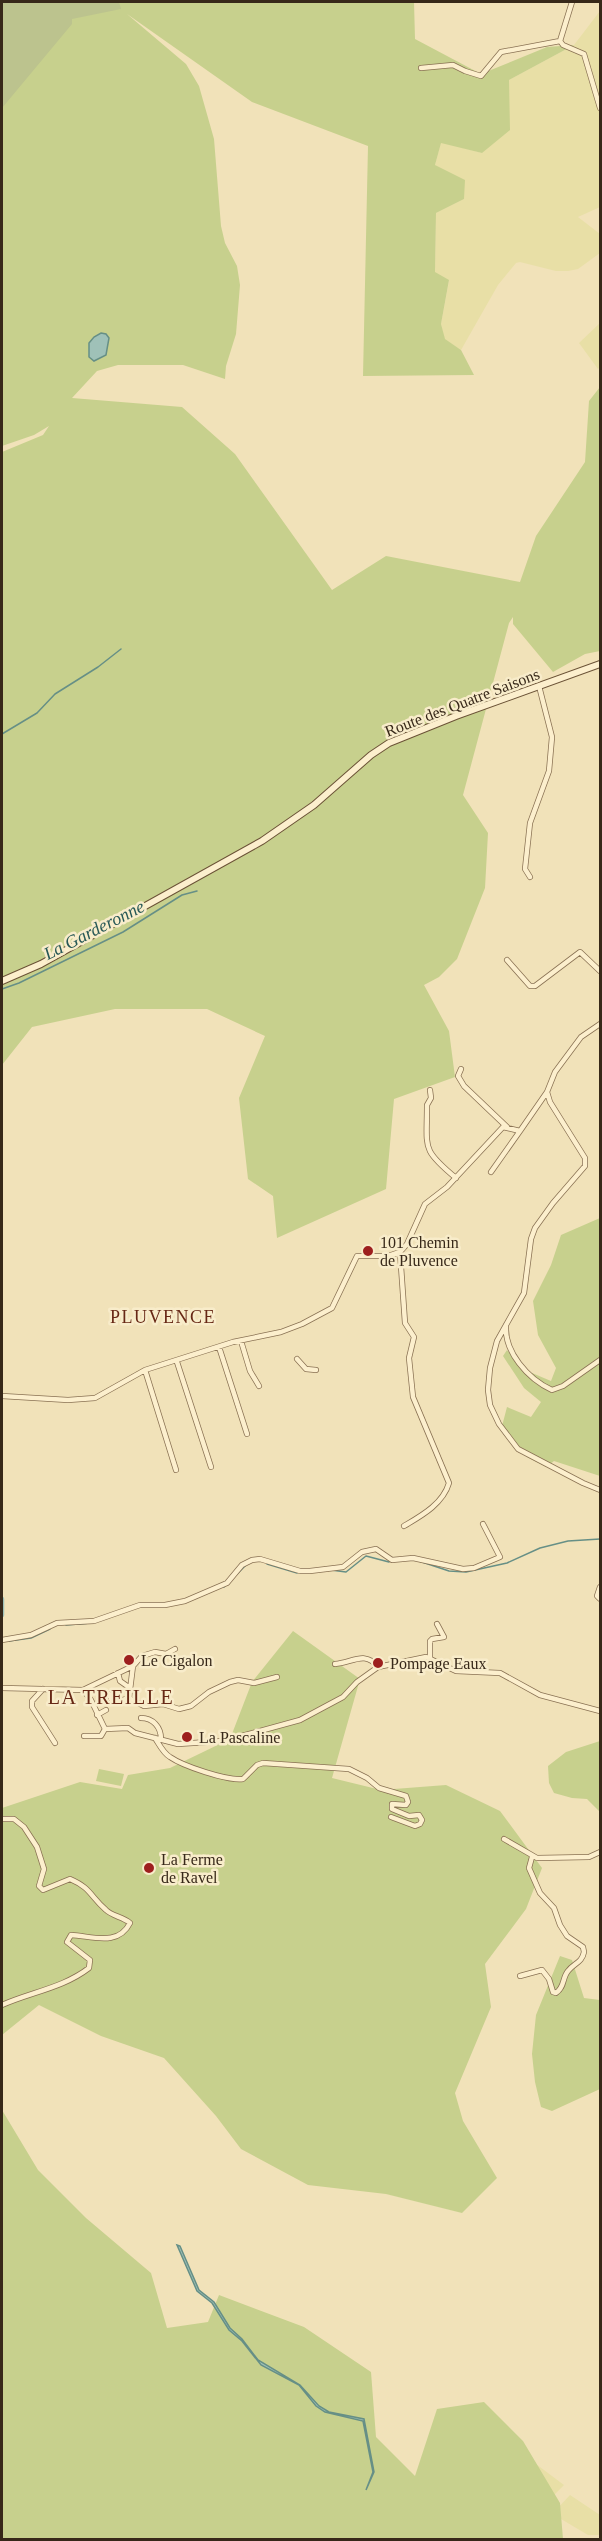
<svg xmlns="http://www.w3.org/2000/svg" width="602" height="2541" viewBox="0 0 602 2541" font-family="'Times New Roman',serif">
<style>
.farmland{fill:#e8dfa6}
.green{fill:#c7d08d}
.cemetery{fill:#bcc38e}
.water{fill:#9fc1b8;stroke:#668f86;stroke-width:1.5}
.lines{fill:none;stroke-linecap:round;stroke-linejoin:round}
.stream{stroke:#668f86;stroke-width:1.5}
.canal{stroke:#9fc1b8;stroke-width:4.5}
.minor-casing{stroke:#897153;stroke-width:6}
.secondary-casing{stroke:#6b5236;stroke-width:8}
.minor{stroke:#fcefcd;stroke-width:4.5}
.secondary{stroke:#fcefcd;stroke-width:6}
.poi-dot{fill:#9d1f1e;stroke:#f8ecca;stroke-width:2}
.labels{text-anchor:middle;stroke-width:5;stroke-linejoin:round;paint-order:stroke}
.street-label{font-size:16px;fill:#372819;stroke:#f8ecca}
.poi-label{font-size:16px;fill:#372819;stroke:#f8ecca;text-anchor:start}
.water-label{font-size:18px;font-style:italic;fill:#275856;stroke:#f8ecca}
.neighbourhood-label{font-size:18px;letter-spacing:1.5px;fill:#672815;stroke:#f8ecca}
.quarter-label{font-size:20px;letter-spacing:1.5px;fill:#672815;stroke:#f8ecca}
</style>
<rect width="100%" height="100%" fill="#f1e2b9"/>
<!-- farmland -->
<path class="farmland" d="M600 11V207L578 217 600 234V253L578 269 568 271H556L520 262 516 263 498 285 461 350 444 339 441 324 449 281 435 273 436 213 464 199 435 165 441 142 482 153 509 80 574 45Z
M600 323V367L598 369 579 343Z
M528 2458 564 2485 551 2498Z
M570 2495 600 2515V2535H588L556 2516 555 2511Z"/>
<!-- green -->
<path class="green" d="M2 2H414L415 39 481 74 547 47 574 45 509 80 510 130 482 153 441 143 435 165 465 180 464 199 436 213 435 272 449 280 441 324 445 339 461 350 474 375 363 376 368 146 252 102 127 14 186 64 199 86 214 139 221 226 225 243 237 266 240 285 236 334 226 366 225 379 183 365H118L97 371 72 398 182 407 235 454 332 590 386 556 520 582 536 536 585 462 589 401 600 387V651L585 654 553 672 513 624V617L509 623 463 795 488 833 485 888 457 959 439 977 424 985 449 1031 455 1077 394 1099 386 1189 277 1238 273 1196 248 1179 239 1098 265 1036 207 1009H115L32 1027 2 1065V452L43 435 49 426 34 435 2 446Z
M600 1218V1476L554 1461 546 1467 527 1457 501 1430 507 1407 531 1417 541 1402 524 1388 503 1356 507 1350 531 1377 532 1373 551 1381 556 1368 538 1335 533 1301 551 1265 561 1235Z
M293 1631 360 1679 332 1778 381 1790 446 1785 500 1811 542 1868 526 1909 485 1964 491 2007 455 2093 463 2121 497 2178 462 2213 386 2194 308 2185 241 2149 216 2116 164 2058 101 2036 39 2005 2 2035V1808L80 1782 122 1789 128 1775 170 1768 230 1739 252 1682Z
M600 1741V1812L587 1799 572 1798 554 1793 549 1783 548 1766 566 1752Z
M99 1769 124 1774 121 1786 96 1781Z
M560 1956 572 1960 584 1998 600 2000V2089L552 2111 541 2107 535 2082 532 2054 536 2015Z
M2 2110 38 2170 86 2218 151 2273 167 2328 208 2322 219 2295 304 2327 371 2372 376 2437 415 2476 437 2409 484 2402 523 2441 560 2503 563 2539H2Z"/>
<!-- cemetery -->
<path class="cemetery" d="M2 2H119L121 9 72 19V24L2 108Z"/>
<!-- water -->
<path class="water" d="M101 333 106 334 109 338 106 355 94 361 89 357V343L94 337Z
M177 2245 180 2246 199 2290 214 2302 230 2328 242 2339 258 2360 300 2385 319 2406 329 2412 364 2419 374 2472 366 2490 373 2472 363 2421 325 2412 316 2406 299 2385 261 2365 242 2341 229 2330 212 2303 197 2291Z"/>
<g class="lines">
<!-- stream -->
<path class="stream" d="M2 734 37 713 55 694 98 667 121 649
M2 989 19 983 123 932 182 895 197 891
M419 1561 449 1571 466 1572 507 1563 540 1548 568 1541 600 1539
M267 1564 297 1573
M331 1570 346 1572 366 1556 389 1562
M224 1587 246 1565
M66 1625 91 1623
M9 1641 31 1638 50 1629"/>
<!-- canal -->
<path class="canal" d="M2 1599V1615"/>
<defs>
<path id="minor" d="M572 2 560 41 563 45 584 54 600 108
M421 68 453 65 465 71 481 76 501 52 560 41
M530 877 525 869 530 823 549 771 552 737 539 686
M507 960 530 986H535L580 952 600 971
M461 1069 458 1076 464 1086 507 1127
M430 1090 431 1098 427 1105C427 1149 421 1149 456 1178
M547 1092 550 1102 585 1158V1166L553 1203 535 1228 531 1239 524 1293 497 1341 490 1368 488 1390 490 1405 499 1424 518 1449 583 1483 600 1490
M491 1172 520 1131
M400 1252 405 1323 414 1337 409 1358 413 1397 449 1483C443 1504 421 1516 404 1526
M506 1325C504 1352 528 1379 552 1390L563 1386 600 1360
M241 1341 250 1371 259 1386
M219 1347 247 1434
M297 1359 306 1369 316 1370
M177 1362 211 1467
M145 1370 176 1470
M2 1396 68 1400 95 1398 145 1370 233 1342 281 1332 302 1324 332 1308 357 1256H388L400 1252 407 1244 425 1204 447 1187 503 1127 520 1131 547 1092 555 1072 581 1037 600 1024
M600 1587 597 1596 600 1599
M2 1640 31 1635 57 1623 94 1621 140 1605H165L185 1601 227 1583 242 1565 252 1560 260 1559 300 1571H310L343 1567 362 1552 376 1549 392 1560 413 1558 463 1569 474 1568 500 1557 483 1524
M430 1658V1641L432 1639 444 1637 437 1624
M335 1664C352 1663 365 1650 378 1667
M133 1666 129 1698 144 1706 163 1704 179 1709 191 1706 209 1692 230 1682 238 1680 254 1683 277 1677
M118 1673 120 1681 130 1688
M2 1688 83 1690 133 1666 142 1656 155 1652 166 1654 175 1649
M43 1689 32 1701V1707L55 1743
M83 1690 91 1700 105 1729
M109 1694 113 1703 129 1698
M97 1715 106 1710
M141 1718C153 1718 161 1727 161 1739
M105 1729 128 1728 135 1733 178 1744 223 1741 300 1720 343 1697 357 1682 378 1667 426 1657 456 1671 500 1673 540 1695 600 1711
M84 1736H101L105 1729
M155 1738C159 1744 163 1753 170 1757 183 1766 227 1781 243 1779L257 1765 263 1763 349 1769 367 1778 379 1788 406 1796 408 1802 406 1805 392 1804V1809L409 1816 419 1815 422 1820 420 1824 415 1826 391 1817
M2 1819H14L24 1827 37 1847 44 1869 39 1886 43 1890 70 1879C91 1888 90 1896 106 1910 112 1916 123 1917 130 1923 118 1947 92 1936 71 1935L67 1942 90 1960 89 1968C63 1988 31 1992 2 2005
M504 1839 537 1858 589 1857 600 1852
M520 1976 542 1970 549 1979 553 1992 556 1993C565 1987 562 1978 568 1971 574 1963 582 1963 584 1952L583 1947 567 1936 560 1925 554 1908 540 1893 529 1868 532 1857"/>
<path id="secondary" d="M2 981 41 964 262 841 314 805 371 755 389 743 456 716 600 664"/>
</defs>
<!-- minor casing -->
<use href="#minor" class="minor-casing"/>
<!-- secondary casing -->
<use href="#secondary" class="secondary-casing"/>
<!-- minor -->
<use href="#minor" class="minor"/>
<!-- secondary -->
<use href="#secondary" class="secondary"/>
</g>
<!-- markers -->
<g class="poi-dot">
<circle cx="368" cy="1251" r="6"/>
<circle cx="129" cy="1660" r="6"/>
<circle cx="378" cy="1663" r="6"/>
<circle cx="187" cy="1737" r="6"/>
<circle cx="149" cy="1868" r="6"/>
</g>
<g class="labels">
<!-- street labels -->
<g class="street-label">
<text transform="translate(462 702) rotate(-21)" y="6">Route des Quatre Saisons</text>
</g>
<!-- poi labels -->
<g class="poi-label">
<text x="380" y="1248">101 Chemin<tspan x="380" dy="18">de Pluvence</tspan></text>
<text x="141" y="1666">Le Cigalon</text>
<text x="390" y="1669">Pompage Eaux</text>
<text x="199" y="1743">La Pascaline</text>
<text x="161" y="1865">La Ferme<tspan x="161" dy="18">de Ravel</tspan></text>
</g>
<!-- water labels -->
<g class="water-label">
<text transform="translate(94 930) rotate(-27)" y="6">La Garderonne</text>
</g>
<!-- neighbourhood labels -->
<g class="neighbourhood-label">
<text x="163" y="1323">PLUVENCE</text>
</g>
<!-- quarter labels -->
<g class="quarter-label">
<text x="111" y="1704">LA TREILLE</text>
</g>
</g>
<!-- border -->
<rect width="602" height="2541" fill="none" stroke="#372819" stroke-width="6"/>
</svg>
